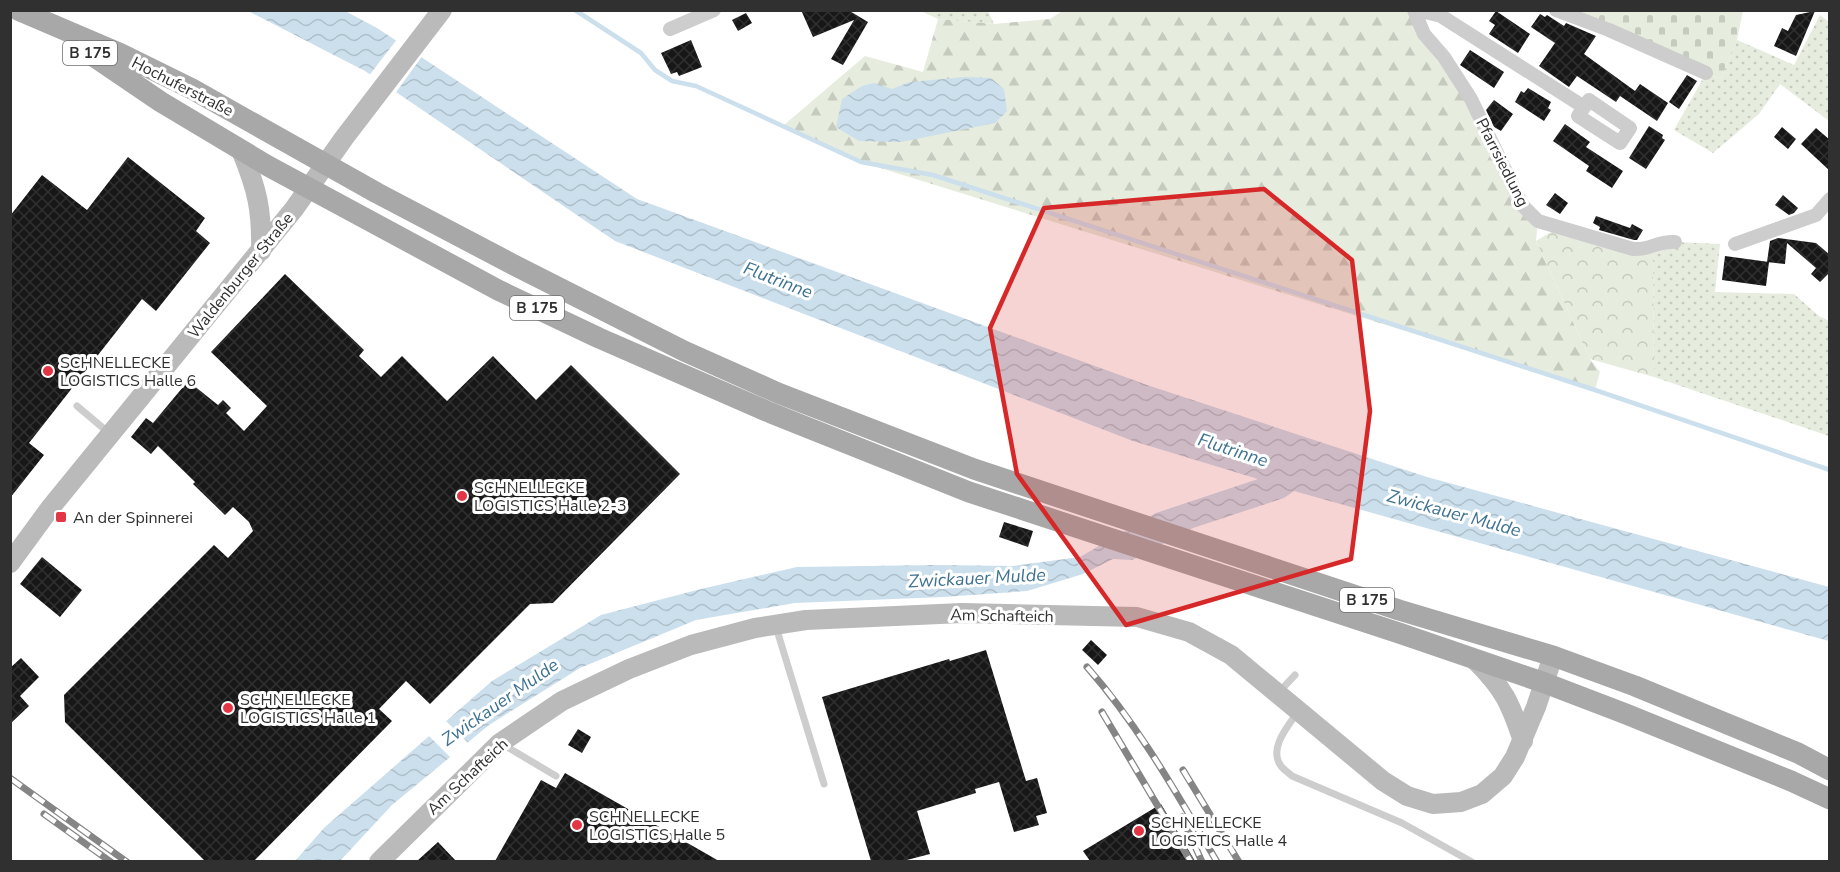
<svg xmlns="http://www.w3.org/2000/svg" width="1840" height="872" viewBox="0 0 1840 872" font-family="'Nunito Sans',sans-serif">
<style>
.grass{fill:url(#grass-dots)}
.forest{fill:url(#forest-firs)}
.cemetery{fill:url(#cemetery-stones)}
.park{fill:url(#park-crowns)}
.water{fill:url(#water-waves)}
.pier{fill:#fff}
.lines{fill:none;stroke-linecap:round;stroke-linejoin:round}
.stream{stroke:#cbdfec;stroke-width:4.5}
.building{fill:url(#building-cross-hatch)}
.lane{stroke:#cdcdcd;stroke-width:7}
.street{stroke:#cdcdcd;stroke-width:14}
.secondary{stroke:#bababa;stroke-width:20}
.primary{stroke:#a8a8a8;stroke-width:21}
.rail-casing{stroke:#858585;stroke-width:7}
.rail{stroke:#fff;stroke-width:4.5;stroke-dasharray:14;stroke-linecap:butt}
.marked{fill:#d62828;fill-opacity:0.2;stroke:#d62828;stroke-width:4.5;stroke-linejoin:round}
.poi-dot{fill:#e23645;stroke:#fff;stroke-width:2}
.labels{text-anchor:middle;stroke-width:6;stroke-linejoin:round;paint-order:stroke}
.shield{fill:#fff;stroke:#6e6e6e;stroke-width:1.5}
.shield-label{font-size:15px;font-weight:bold;fill:#303030}
.street-label{font-size:16px;fill:#303030;stroke:#fff}
.poi-label{font-size:16px;fill:#303030;stroke:#fff;text-anchor:start}
.water-label{font-size:18px;font-style:italic;fill:#3e7291;stroke:#fff}
</style>
<defs>
<pattern id="grass-dots" width="8" height="8" patternUnits="userSpaceOnUse" patternTransform="scale(1.5)"><rect width="8" height="8" fill="#e6ecde"/><path d="M2 2h.1M6 6h.1" fill="none" stroke="#c6cbbf" stroke-width="1.8" stroke-linecap="round"/></pattern>
<pattern id="forest-firs" width="22" height="20" patternUnits="userSpaceOnUse" patternTransform="scale(1.5)"><rect width="22" height="20" fill="#e6ecde"/><path d="M5 1l3.5 6h-7zM16 11l3.5 6h-7z" fill="#c6cbbf"/></pattern>
<pattern id="cemetery-stones" width="16" height="16" patternUnits="userSpaceOnUse" patternTransform="scale(1.5)"><rect width="16" height="16" fill="#e6ecde"/><path d="M2 7V4a2 2 0 0 1 4 0v3zM10 15v-3a2 2 0 0 1 4 0v3z" fill="#c6cbbf"/></pattern>
<pattern id="park-crowns" width="20" height="18" patternUnits="userSpaceOnUse" patternTransform="scale(1.5)"><rect width="20" height="18" fill="#e6ecde"/><path d="M2 6a3 3 0 1 1 6 0M12 15a3 3 0 1 1 6 0" fill="none" stroke="#c6cbbf"/></pattern>
<pattern id="water-waves" width="16" height="10" patternUnits="userSpaceOnUse" patternTransform="scale(1.5)"><rect width="16" height="10" fill="#cbdfec"/><path d="M0 5q4-4 8 0t8 0" fill="none" stroke="#afc0cb"/></pattern>
<pattern id="building-cross-hatch" width="8" height="8" patternUnits="userSpaceOnUse" patternTransform="scale(1.5)"><rect width="8" height="8" fill="#171717"/><path d="M0 0l8 8M0 8l8-8" fill="none" stroke="#303030"/></pattern>
</defs>
<rect width="100%" height="100%" fill="#fff"/>
<!-- grass -->
<path class="grass" d="M921 11H988L994 24 938 19Z
M1820 15 1829 22V121L1780 84 1759 114 1713 153 1674 130 1706 73 1721 79 1737 40 1794 65Z
M1675 242 1720 244 1715 292 1794 294 1819 316 1829 321V436L1654 377 1653 253 1672 248Z"/>
<!-- forest -->
<path class="forest" d="M1064 10 1414 11 1538 221 1536 241 1590 359 1600 372 1595 390 861 162 784 125 865 56 923 72 938 19 994 24 1050 19Z"/>
<!-- cemetery -->
<path class="cemetery" d="M1564 10 1743 11 1737 40 1721 79Z"/>
<!-- park -->
<path class="park" d="M1556 229 1653 253 1654 377 1590 359 1536 241Z"/>
<!-- water -->
<path class="water" d="M248 11H345L377 28 637 199 1150 386 1427 477 1829 587V641L1294 491 1284 498 1193 528 1132 560 1113 559 1083 574 1027 591 943 597 795 603 696 620 580 668 489 725 392 805 340 861H295L324 828 492 681 601 615 701 589 797 567 936 565 1013 566 1080 557 1156 513 1258 479 1133 441 615 241 365 71Z
M965 77 991 78 1004 89 1007 111 995 123 901 142 859 141 836 127 842 99 862 86 874 83 892 89 910 82Z"/>
<!-- pier -->
<path class="pier" d="M398 38 423 55 394 95 368 77Z
M444 719 469 744 452 759 427 734Z"/>
<g class="lines">
<!-- stream -->
<path class="stream" d="M575 10 641 53 655 70 672 81 696 86 861 162 933 175 1595 390 1830 470"/>
</g>
<!-- building -->
<path class="building" d="M801 10H848L868 22 843 65 831 59 854 20 813 37Z
M1496 11 1530 34 1518 53 1489 34 1495 25 1489 21Z
M1815 11 1796 56 1774 46 1782 28 1788 31 1796 15Z
M746 13 752 23 738 31 732 20Z
M1540 14 1545 17 1547 15 1564 26 1566 23 1596 36 1584 54 1635 91 1640 84 1668 103 1657 121 1620 96 1616 102 1577 76 1569 87 1539 66 1555 43 1531 27Z
M691 40 702 67 679 76 677 72 671 74 661 53Z
M1470 50 1504 72 1494 88 1460 65Z
M1687 75 1697 81 1679 109 1669 102Z
M1528 88 1551 102 1548 108 1551 110 1544 121 1515 102 1521 91 1524 93Z
M1494 100 1513 114 1501 131 1494 127 1486 110Z
M1565 124 1590 142 1586 147 1623 171 1612 188 1586 171 1589 166 1553 141Z
M1649 126 1663 135 1662 138 1665 140 1646 169 1629 158Z
M1782 127 1796 139 1788 149 1774 137Z
M1816 128 1830 140V171L1801 144Z
M128 157 205 218 196 231 210 243 156 311 142 299 29 443 44 455 10 498V216L42 175 87 210Z
M1555 193 1568 203 1560 214 1546 205Z
M1783 195 1798 208 1794 213 1789 215 1775 205Z
M1596 216 1630 228 1632 224 1643 230 1637 240H1634L1599 230 1600 227 1593 223Z
M1778 238 1816 243 1830 255V272L1820 282 1811 274 1816 268 1787 243 1785 264 1767 262 1770 241Z
M1725 256 1769 262 1766 286 1722 280Z
M285 274 364 350 359 356 381 377 402 356 447 401 493 356 536 400 571 365 680 474 553 603 530 604 430 704 406 681 379 709 392 721 254 861H205L65 722 64 695 214 545 228 558 253 531 249 522 233 507 225 515 193 484 195 482 158 446 151 454 131 437 146 418 153 423 188 381 218 405 223 400 231 408 226 413 244 431 267 406 211 352Z
M1004 522 1033 531 1028 547 999 537Z
M42 557 82 590 60 617 20 584Z
M1091 640 1107 655 1098 665 1082 650Z
M986 650 1026 781 1037 778 1047 813 1036 816 1039 825 1014 832 999 782 975 789 976 793 917 811 930 854 903 861H871L822 697 949 659 950 661Z
M21 658 39 677 20 696 29 706 10 724V668Z
M578 729 591 737 582 753 568 745Z
M565 773 719 861H495L541 780 556 788Z
M1161 804 1195 861H1090L1083 851Z
M438 842 456 861H417Z"/>
<g class="lines">
<!-- lane -->
<path class="lane" d="M77 406 109 433
M776 627 824 784
M1280 691 1295 675
M1297 713C1288 726 1268 749 1281 766 1284 770 1289 773 1292 776L1402 823 1472 862
M502 744 556 776"/>
<!-- street -->
<path class="street" d="M1414 10 1424 34 1444 57 1471 99 1522 205 1538 221 1633 249C1652 250 1656 241 1675 242
M1418 10 1441 16 1584 107
M1556 10 1609 30 1706 73
M670 29 714 10
M1589 100 1630 128 1620 143 1578 116Z
M1735 244 1816 215 1830 199"/>
<!-- secondary -->
<path class="secondary" d="M241 150C257 189 262 209 261 251
M10 563 51 507 294 209 344 138 442 10
M1475 660C1504 689 1510 702 1523 741
M379 862 500 743 562 701 629 669 691 645 755 628 806 620 962 613 1137 617 1189 632 1231 655 1383 781 1407 796 1433 804 1461 802 1482 794 1503 776 1515 757 1536 707 1553 656"/>
<!-- primary -->
<path class="primary" d="M18 10 121 54 192 89 377 193 512 264 684 351 778 393 974 469 1399 610 1553 656 1635 686 1798 753 1830 770
M80 47 161 102 268 166 498 290 599 338 771 413 969 492 1399 633 1545 683 1626 714 1791 781 1830 799"/>
<defs>
<path id="rail" d="M1087 667C1139 726 1177 794 1217 862
M1102 712 1191 862
M1183 770 1239 862
M10 778 127 862
M44 814 111 862
M1182 817 1202 862"/>
</defs>
<!-- rail casing -->
<use href="#rail" class="rail-casing"/>
<!-- rail -->
<use href="#rail" class="rail"/>
</g>
<!-- marked area -->
<path class="marked" d="M1264 189 1352 260 1370 411 1351 559 1126 625 1017 474 990 328 1044 208Z"/>
<!-- markers -->
<g class="poi-dot">
<circle cx="48" cy="371" r="6"/>
<circle cx="462" cy="496" r="6"/>
<rect x="55" y="511" width="12" height="12" rx="3"/>
<circle cx="228" cy="708" r="6"/>
<circle cx="577" cy="825" r="6"/>
<circle cx="1139" cy="831" r="6"/>
</g>
<g class="labels">
<!-- shield labels -->
<g class="shield">
<rect x="63" y="41" width="54" height="24" rx="4.5"/>
<rect x="510" y="296" width="54" height="24" rx="4.5"/>
<rect x="1340" y="588" width="54" height="24" rx="4.5"/>
</g>
<g class="shield-label">
<text x="90" y="58">B 175</text>
<text x="537" y="313">B 175</text>
<text x="1367" y="605">B 175</text>
</g>
<!-- street labels -->
<g class="street-label">
<text transform="translate(183 86) rotate(27)" y="6">Hochuferstraße</text>
<text transform="translate(1503 162) rotate(63)" y="6">Pfarrsiedlung</text>
<text transform="translate(240 275) rotate(-51)" y="6">Waldenburger Straße</text>
<text transform="translate(1002 615) rotate(1)" y="6">Am Schafteich</text>
<text transform="translate(467 776) rotate(-43)" y="6">Am Schafteich</text>
</g>
<!-- poi labels -->
<g class="poi-label">
<text x="60" y="368">SCHNELLECKE<tspan x="60" dy="18">LOGISTICS Halle 6</tspan></text>
<text x="474" y="493">SCHNELLECKE<tspan x="474" dy="18">LOGISTICS Halle 2-3</tspan></text>
<text x="73" y="523">An der Spinnerei</text>
<text x="240" y="705">SCHNELLECKE<tspan x="240" dy="18">LOGISTICS Halle 1</tspan></text>
<text x="589" y="822">SCHNELLECKE<tspan x="589" dy="18">LOGISTICS Halle 5</tspan></text>
<text x="1151" y="828">SCHNELLECKE<tspan x="1151" dy="18">LOGISTICS Halle 4</tspan></text>
</g>
<!-- water labels -->
<g class="water-label">
<text transform="translate(778 280) rotate(21)" y="6">Flutrinne</text>
<text transform="translate(1233 450) rotate(18)" y="6">Flutrinne</text>
<text transform="translate(1454 513) rotate(15)" y="6">Zwickauer Mulde</text>
<text transform="translate(977 578) rotate(-3)" y="6">Zwickauer Mulde</text>
<text transform="translate(500 702) rotate(-35)" y="6">Zwickauer Mulde</text>
</g>
</g>
<!-- border -->
<rect width="1840" height="872" fill="none" stroke="#303030" stroke-width="24"/>
</svg>
